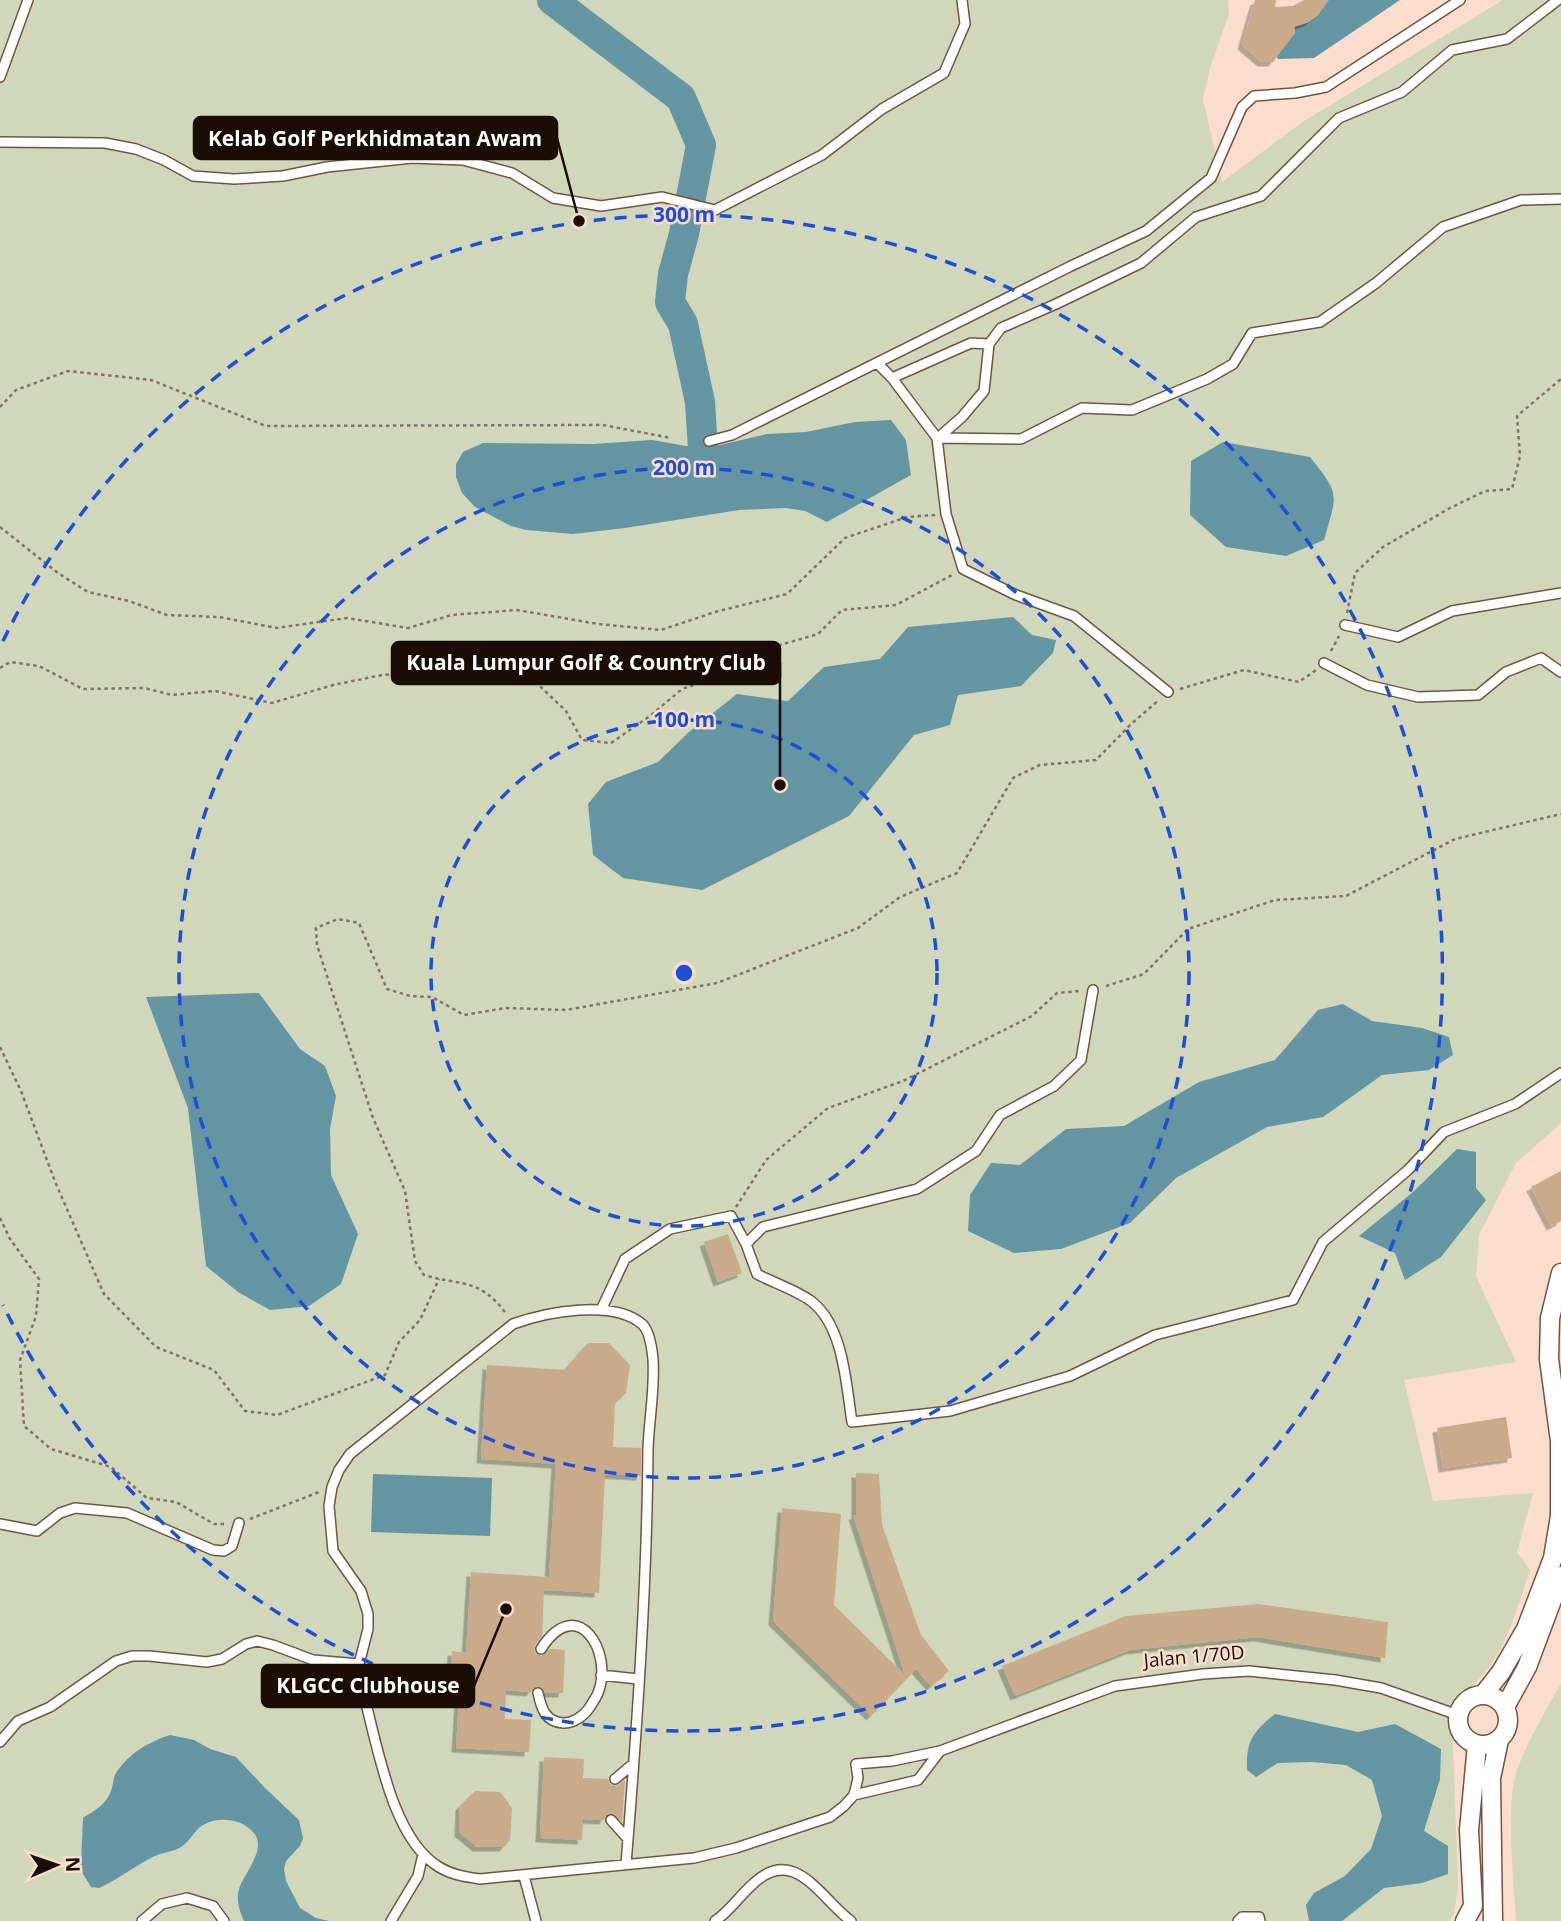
<svg xmlns="http://www.w3.org/2000/svg" width="1561" height="1921" viewBox="0 0 1561 1921" font-family="'Open Sans',sans-serif">
<style>
.green{fill:#d0d7bb}
.water{fill:#6395a2}
.lines{fill:none;stroke-linecap:round;stroke-linejoin:round}
.river{stroke:#6395a2;stroke-width:30}
.building{fill:#c9aa8a;filter:url(#shadow)}
.lane-casing{stroke:#735443;stroke-width:12}
.street-casing{stroke:#735443;stroke-width:21}
.path{stroke:#846f64;stroke-width:2.5;stroke-dasharray:3.5 3.5;stroke-linecap:butt}
.lane{stroke:#fff;stroke-width:9}
.street{stroke:#fff;stroke-width:18}
.ring{fill:none;stroke:#1d4ed8;stroke-width:3.5;stroke-dasharray:12 9}
.labels{text-anchor:middle;stroke-width:5;stroke-linejoin:round;paint-order:stroke}
.street-label{font-size:19px;fill:#190d06;stroke:#fbddcd}
.centre{fill:#1d4ed8;stroke:#fbddcd;stroke-width:3.5}
.ring-label{font-size:21px;text-anchor:middle;font-weight:bold;fill:#1d4ed8;stroke:#fbddcd;stroke-width:5;stroke-linejoin:round;paint-order:stroke}
.leader{fill:none;stroke:#190d06;stroke-width:2.5}
.callout-dot{fill:#190d06;stroke:#fbddcd;stroke-width:2.5}
.callout{fill:#190d06;stroke:#190d06;stroke-width:2.5}
.callout-label{font-size:21px;text-anchor:middle;font-weight:bold;fill:#fff}
</style>
<defs>
<filter id="shadow"><feDropShadow dx="-4.5" dy="4.5" stdDeviation="0" flood-color="#0004"/></filter>
</defs>
<rect width="100%" height="100%" fill="#fbddcd"/>
<!-- green -->
<path class="green" d="M0 0H1228L1229 14 1210 68 1203 99 1222 182 1301 123 1503 0H1561V1123L1516 1163 1479 1235 1476 1276 1516 1362 1404 1380 1433 1501 1533 1493 1517 1552 1530 1570C1520 1600 1511 1633 1493 1661 1479 1683 1462 1692 1452 1718L1458 1886 1454 1914 1450 1921H0Z
M1561 1683V1921H1516C1514 1882 1505 1806 1517 1770 1528 1740 1546 1711 1561 1683Z"/>
<!-- water -->
<path class="water" d="M1326 0H1400L1314 58 1278 59 1273 49 1295 33 1294 25C1310 25 1321 15 1326 0Z
M891 420 906 440 911 475 827 522 805 511 786 508 739 510 625 528 573 534 526 530 511 526 475 507 462 493 456 477V464L463 452 483 443 593 444 652 440 703 449 767 434 806 432 855 422Z
M1223 442 1310 457C1341 496 1337 493 1324 540L1286 556 1226 547 1190 515 1191 461Z
M1013 617 1032 635 1056 640 1053 653 1021 686 958 695 950 725 914 735 849 816 702 890 623 878 593 855 588 804 606 782 658 762 690 731 737 694 788 701 824 667 880 659 908 627Z
M259 993 300 1049 325 1066 336 1096 330 1129 331 1175 358 1234 341 1284 309 1306 270 1310 238 1292 206 1266 188 1108 146 997Z
M1343 1004 1372 1021 1422 1028 1449 1037 1453 1055 1429 1070 1382 1075 1323 1117 1267 1127 1176 1178 1130 1223 1061 1249 1014 1253 968 1231 970 1195 991 1163 1020 1165 1066 1129 1124 1126 1199 1082 1275 1060 1318 1010Z
M1457 1149 1476 1152V1188L1486 1200 1441 1257 1405 1280 1395 1253 1359 1236 1412 1193Z
M373 1474 492 1478 490 1536 371 1532Z
M1275 1714 1358 1732 1395 1724 1441 1749 1440 1779 1424 1831 1448 1846V1874L1422 1883 1384 1888 1342 1921H1309L1306 1905 1314 1893 1345 1876 1371 1849 1382 1816 1372 1780 1346 1765 1312 1762 1278 1763 1256 1777 1247 1770C1246 1742 1252 1732 1275 1714Z
M170 1735 194 1740 210 1749 236 1757 265 1788 299 1820 303 1838 300 1846 286 1861 284 1869 286 1881 300 1908 316 1918 329 1921H244C228 1886 247 1882 257 1852 259 1844 258 1837 253 1832 242 1819 218 1816 203 1825 194 1830 190 1842 181 1847 173 1852 163 1852 155 1856 136 1865 119 1879 99 1888L91 1887 83 1874 81 1864 83 1818C94 1811 107 1804 111 1791 113 1786 113 1779 115 1775 126 1755 150 1741 170 1735Z"/>
<g class="lines">
<!-- river -->
<path class="river" d="M552 0 681 98 701 145 684 234 673 274 670 302 683 324 700 402 703 449"/>
</g>
<!-- building -->
<path class="building" d="M1255 0H1276L1275 7 1293 6 1304 0H1329L1318 15 1309 22 1294 27 1295 33 1273 62H1262L1242 45Z
M1561 1171V1221L1551 1226 1531 1187Z
M728 1234 742 1273 718 1282 704 1242Z
M588 1343H609L630 1365 626 1393 615 1403 613 1447 641 1448V1476L605 1474 599 1593 544 1590 542 1637 535 1645 534 1651 541 1656 550 1649 565 1650 563 1693H545L539 1686 534 1687 531 1692 506 1690 505 1719 531 1720 529 1752 456 1748 460 1684H450L452 1651 466 1653 471 1572 549 1577 556 1464 481 1459 487 1365 565 1370Z
M1506 1417 1512 1458 1443 1468 1437 1428Z
M856 1473 879 1474 882 1525 921 1635 949 1671 931 1686 916 1669 871 1716 773 1621 782 1508 841 1514 834 1605 905 1675 853 1515H856Z
M1258 1604 1388 1622 1385 1658 1258 1637 1130 1650 1015 1696 1002 1666 1126 1616Z
M544 1757 584 1759 583 1778 608 1779 610 1784 616 1786 625 1780 622 1821 610 1813 606 1815 604 1820 583 1819 582 1840 540 1838Z
M475 1791 500 1792 512 1808 510 1840 504 1847H477L459 1832 460 1806Z"/>
<g class="lines">
<defs>
<path id="lane" d="M0 77 28 0
M0 142 105 143 136 149 164 160 193 176 234 179 283 176 327 167 412 158 463 160 512 173 553 198 601 206 662 197 715 210 822 155 882 109 944 73 965 24 962 0
M877 363 892 378 937 438 946 514 963 569 1016 595 1074 616 1168 692
M892 378 971 343 989 344 1001 328 1056 304 1141 263 1196 217 1261 196 1339 118 1402 92 1452 50 1507 39 1558 0
M937 438 1021 439 1082 408 1132 410 1207 379 1233 364 1252 333 1320 322 1376 283 1443 227 1521 200 1561 199
M938 438 962 417 984 391 989 344
M709 441 732 435 1071 266 1146 231 1211 178 1242 107 1254 96 1295 93 1326 87 1460 0
M1345 625 1398 637 1452 611 1561 593
M1324 663 1367 685 1418 697 1478 695 1506 672 1541 658 1561 672
M746 1244 763 1227 917 1189 976 1151 1000 1115 1054 1086 1081 1060 1093 990
M601 1310 625 1259 670 1229 731 1216 746 1244 757 1274C774 1283 796 1290 811 1301 844 1326 846 1385 852 1422L950 1411 1070 1376 1155 1335 1293 1300 1323 1242 1408 1170 1444 1132 1515 1104 1561 1073
M0 1524 37 1531 60 1513 75 1508 127 1513 213 1550 224 1551 232 1546 239 1523
M601 1675 638 1679
M538 1693C541 1707 545 1722 563 1723 574 1723 584 1716 590 1707 592 1703 596 1698 598 1693 614 1652 577 1592 541 1649
M0 1742 18 1721 50 1707 116 1661 132 1656H149L207 1662 222 1659 246 1644 257 1641 273 1645 313 1660 359 1664
M615 1779 633 1764
M854 1795 918 1780 940 1751
M611 1820 628 1839
M626 1864C637 1728 647 1586 648 1449 649 1419 655 1390 653 1359 652 1349 650 1331 642 1324 613 1299 546 1312 513 1324L350 1454 339 1470 332 1487 329 1506 333 1551 361 1591 368 1614V1629L359 1664 360 1681C376 1735 389 1837 439 1867 452 1875 466 1877 480 1879L694 1858 736 1848 830 1817 844 1806 854 1795 858 1778 856 1764 892 1761 940 1751 1115 1686 1203 1674 1249 1671 1335 1680 1381 1688 1458 1715
M524 1876 536 1921
M142 1921 162 1904 187 1898 213 1906 224 1921
M391 1921 418 1876 423 1854
M715 1921C731 1910 740 1895 754 1883 795 1845 821 1899 851 1921
M1238 1921 1242 1917H1259L1260 1921"/>
<path id="street" d="M1458 1720a25 25 0 1 1 50 0a25 25 0 1 1-50 0Z
M1483 1695 1501 1672 1526 1629 1553 1558 1560 1516V1441L1549 1359 1550 1318 1561 1273
M1505 1707 1527 1667 1561 1576
M1465 1921 1473 1906 1469 1830 1477 1745
M1493 1921 1491 1778 1499 1740"/>
</defs>
<!-- lane casing -->
<use href="#lane" class="lane-casing"/>
<!-- street casing -->
<use href="#street" class="street-casing"/>
<!-- path -->
<path class="path" d="M0 407 16 390 68 371 151 380 266 426 603 425 671 438
M0 527 58 573 88 592 129 601 167 615 219 617 277 628 347 618 408 628 452 615 517 610 598 624 661 630 715 612 787 594 845 538 907 517 935 515
M1347 613 1355 573 1383 547 1450 508 1485 491 1512 489 1520 456 1517 416 1561 379
M1331 651 1339 636
M0 668 10 662 39 666 83 689 144 688 172 695 215 691 272 703 333 685 382 675 484 666 526 673 566 711 582 740 611 743 650 716 682 689 714 678 749 654 818 634 842 610 896 605 952 575
M1180 689 1244 670 1299 682 1316 670
M1106 986 1144 974 1188 929 1275 900 1346 896 1455 839 1561 814
M0 1047 21 1091 56 1184 104 1294 156 1347 214 1370 245 1411 277 1415 385 1375 399 1342 420 1320 439 1279
M736 1207 766 1160 828 1108 903 1081 1032 1016 1057 993 1079 991
M0 1218 10 1239 39 1279 36 1316 20 1360 24 1426 51 1449 111 1467 147 1498 176 1502 214 1524H227
M505 1312C479 1278 461 1286 424 1275L415 1261 405 1191 373 1118 317 945 316 928 338 919 359 923 387 989 410 996 432 997 464 1015 505 1008 566 1010 717 983 858 928 900 897 957 873 1013 778 1040 765 1096 760 1130 725 1159 700
M250 1519 319 1492"/>
<!-- lane -->
<use href="#lane" class="lane"/>
<!-- street -->
<use href="#street" class="street"/>
</g>
<!-- distance rings -->
<g class="ring">
<circle cx="684" cy="973" r="253"/>
<circle cx="684" cy="973" r="505"/>
<path d="M3 641A758 758 0 1 1 3 1305"/>
</g>
<g class="labels">
<!-- street labels -->
<g class="street-label">
<text transform="translate(1194 1656) rotate(-5)" y="7">Jalan 1/70D</text>
</g>
</g>
<circle cx="684" cy="973" r="10" class="centre"/>
<g class="ring-label">
<text x="684" y="222">300 m</text>
<text x="684" y="475">200 m</text>
<text x="684" y="727">100 m</text>
</g>
<!-- callouts -->
<path class="leader" d="M579 221L557 138M780 785L780 663M506 1609L474 1686"/>
<g class="callout-dot">
<circle cx="579" cy="221" r="7"/>
<circle cx="780" cy="785" r="7"/>
<circle cx="506" cy="1609" r="7"/>
</g>
<g class="callout">
<rect x="194" y="117" width="363" height="42" rx="7"/>
<rect x="392" y="642" width="388" height="42" rx="7"/>
<rect x="262" y="1665" width="212" height="42" rx="7"/>
</g>
<g class="callout-label">
<text x="375" y="146">Kelab Golf Perkhidmatan Awam</text>
<text x="586" y="670">Kuala Lumpur Golf &amp; Country Club</text>
<text x="368" y="1693">KLGCC Clubhouse</text>
</g>
<!-- north arrow -->
<g transform="translate(56 1865) rotate(88)" stroke="#fbddcd" stroke-width="5" paint-order="stroke">
<path d="M0-5L12 26L0 18L-12 26Z" fill="#190d06"/>
<text y="-10" font-size="19" font-weight="bold" text-anchor="middle" fill="#190d06">N</text>
</g>
</svg>
